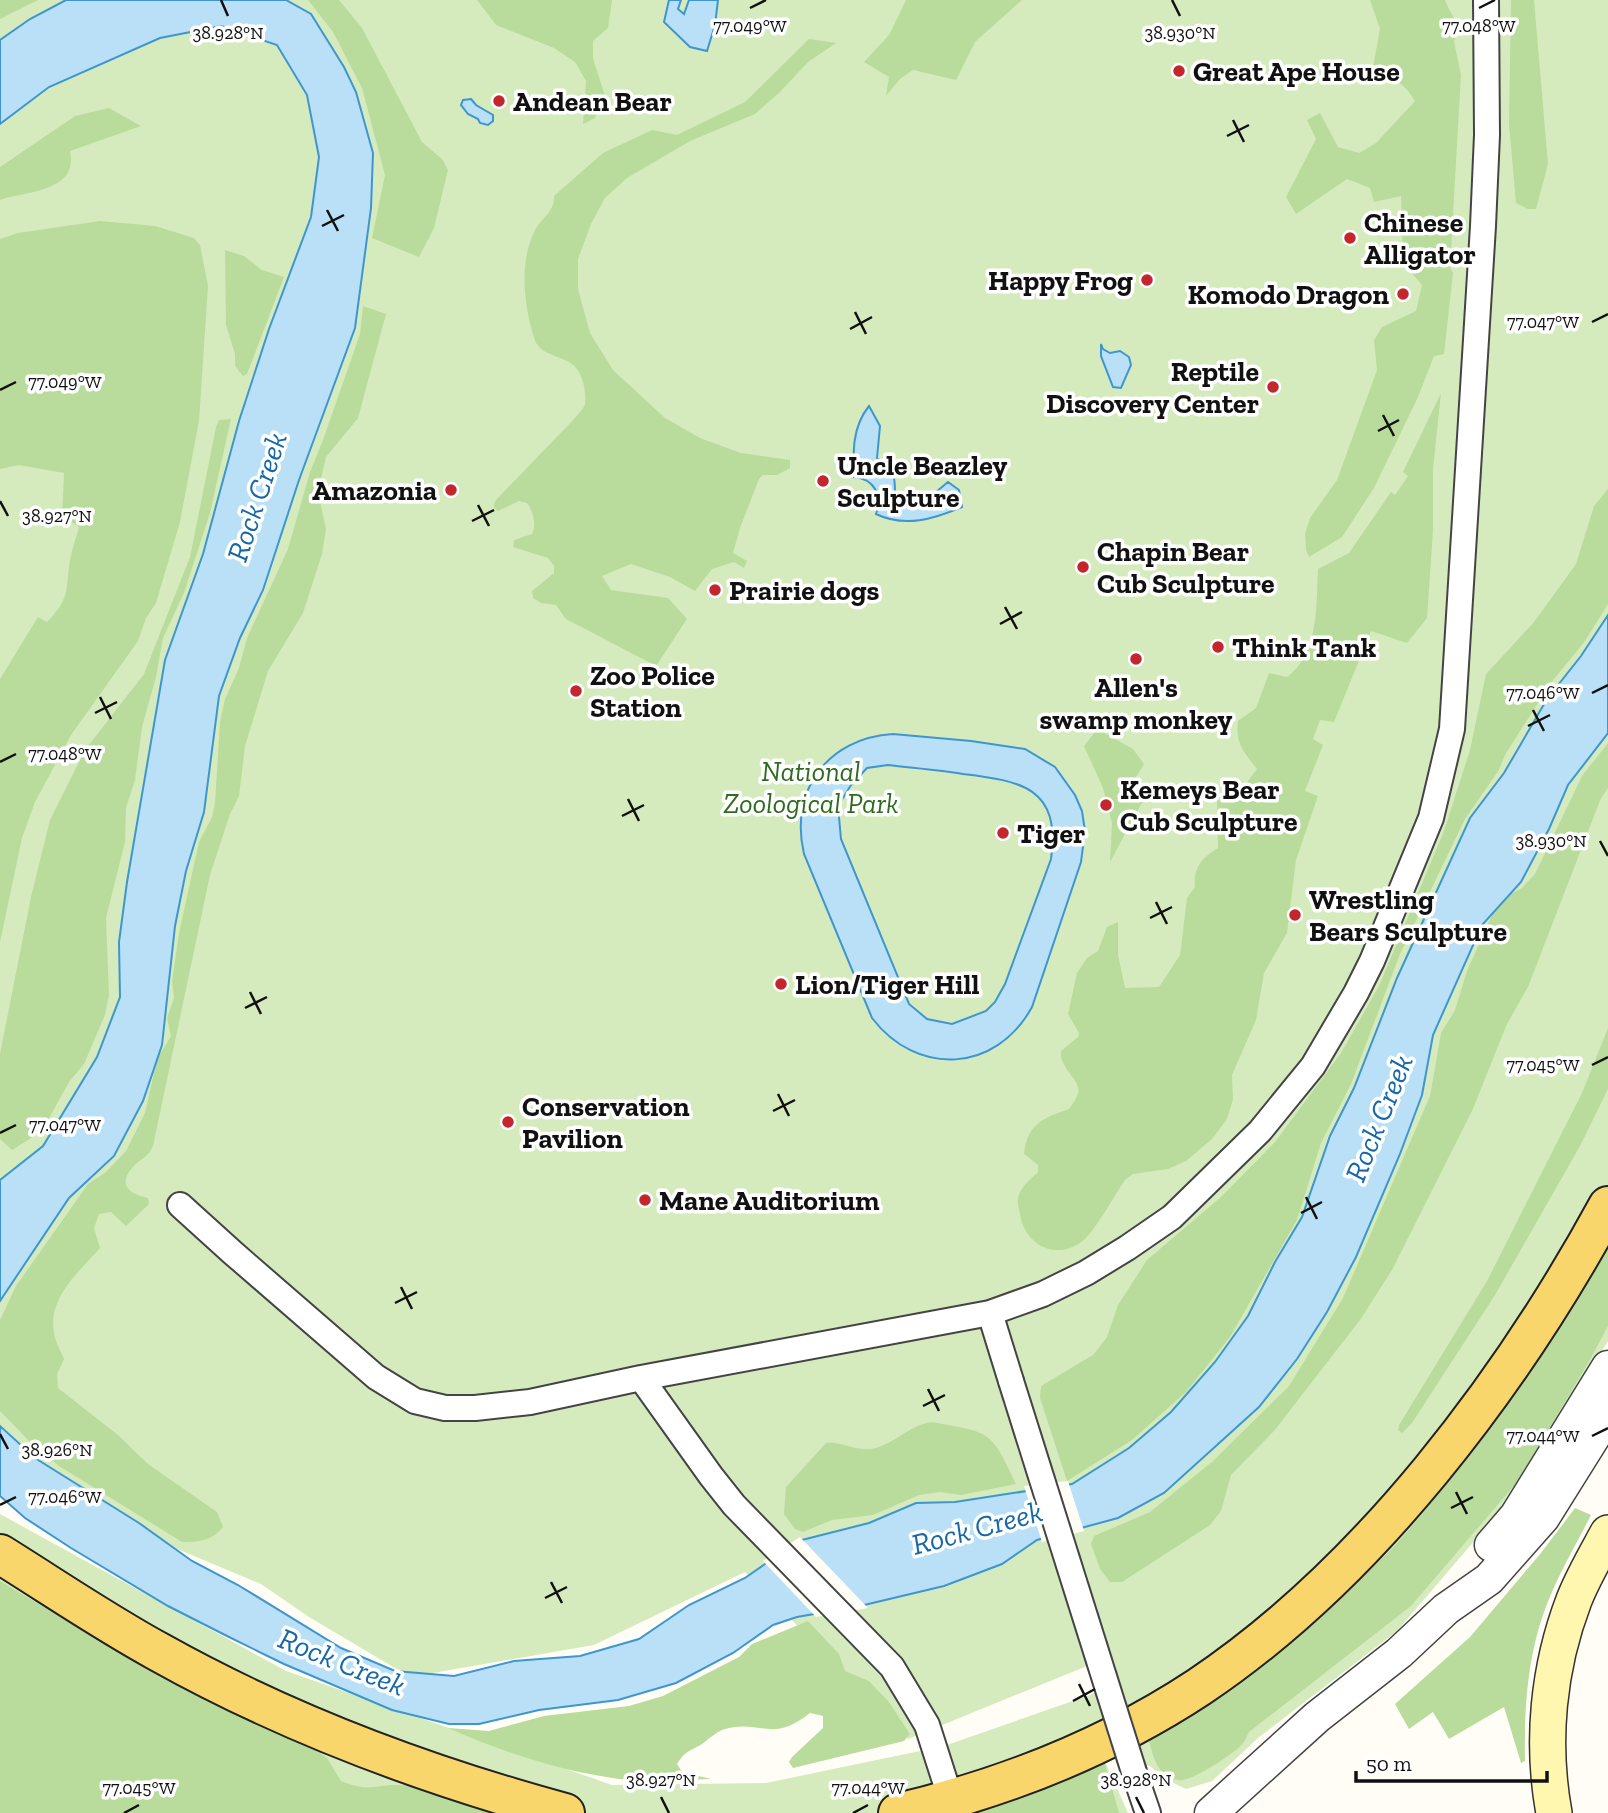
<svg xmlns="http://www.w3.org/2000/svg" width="1608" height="1813" viewBox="0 0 1608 1813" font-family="'Zilla Slab',serif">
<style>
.green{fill:#d5ebbd}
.forest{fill:#b9dc9c}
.water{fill:#b9e0f7;stroke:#3f96cf;stroke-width:2;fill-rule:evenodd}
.pier{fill:#fffdf5}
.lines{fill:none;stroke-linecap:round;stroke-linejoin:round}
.minor-casing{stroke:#444;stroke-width:28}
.tertiary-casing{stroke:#444;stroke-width:35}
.secondary-casing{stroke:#333;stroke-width:38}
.primary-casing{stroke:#222;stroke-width:42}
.minor{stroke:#fff;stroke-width:24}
.tertiary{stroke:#fff;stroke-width:32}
.secondary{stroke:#fff6b0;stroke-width:35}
.primary{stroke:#f9d66b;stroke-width:38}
.minor-bridge-casing{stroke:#444;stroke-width:28;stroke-linecap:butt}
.minor-bridge{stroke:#fff;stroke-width:24}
.ticks{fill:none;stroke:#111;stroke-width:2.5}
.poi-dot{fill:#c4262e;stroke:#fff;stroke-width:2.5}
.labels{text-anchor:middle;stroke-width:7;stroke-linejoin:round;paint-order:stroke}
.poi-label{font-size:28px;font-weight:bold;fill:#111;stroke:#fff;text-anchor:start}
.park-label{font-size:28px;font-style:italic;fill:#2f6b1f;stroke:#fff}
.water-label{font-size:30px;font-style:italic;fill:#1768a6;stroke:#fff}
.ticks-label{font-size:18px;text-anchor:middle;fill:#111;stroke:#fff;stroke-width:7;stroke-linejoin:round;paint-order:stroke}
</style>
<rect width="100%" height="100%" fill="#fffdf5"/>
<!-- green -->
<path class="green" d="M0 0H1608V1341L1506 1504 1397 1631 1258 1738 1212 1781 1186 1789 1163 1778 1150 1766 1103 1757 1128 1813H35L0 1744V1514L286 1671 612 1785 766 1783 944 1746 1090 1695 1119 1679 1109 1657 908 1739 745 1572 594 1645 410 1677 309 1617 261 1584 96 1515 0 1484Z"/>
<!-- forest -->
<path class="forest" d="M0 0H38L0 19Z
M308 0H339L362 28 422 142 443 160 448 170 434 228 419 257 372 238 385 175 362 88 333 32Z
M477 0H612L608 28 593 41V58L605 96 595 118 583 124 586 81 575 62 554 48 496 25Z
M906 0H1022L975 42 956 80 913 70 900 79 886 96 889 77 864 62 889 35Z
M1370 0H1445C1450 15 1464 26 1454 41L1461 75 1450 267 1453 273 1444 354 1434 356 1418 397 1374 488 1342 537 1309 557 1306 550 1305 534 1310 518 1337 480 1377 370 1374 340 1382 327 1416 311 1422 285 1403 263 1401 196 1374 202 1370 188 1347 179 1296 214 1286 197 1316 139 1307 120 1320 113 1338 147 1359 153 1376 143 1415 101C1405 85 1398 79 1379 75L1373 67 1380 29Z
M1511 0H1534L1548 164 1536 209H1528L1516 203 1509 124Z
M809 39 836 43 808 62 780 92 755 114 690 141 627 178 605 198 591 224 578 259V289L590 333 613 370 665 418 700 438 741 453 790 460V468L777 475H763L759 479 740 528 733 553 747 561 744 568 734 562 712 569 695 591 670 577 631 564 602 576 611 590 668 598 687 619 656 666 566 619 556 605 541 603 533 598 532 591 554 573V566L548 558 513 547 514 540 532 534C537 525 533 511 527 503L519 501 498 511 494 508 495 501 576 417C579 413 584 408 585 404 587 392 582 371 572 364 558 354 540 356 534 338 524 305 519 264 534 232 540 219 555 212 554 196L603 153 652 130 677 135 745 102Z
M109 108 141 126 70 151C79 192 27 191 0 200V167L75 116Z
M100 221 155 226 194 238 200 245 208 286 199 421 180 522 156 603 146 618 138 641 71 735 35 802 22 838 0 942V679L38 617 47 622C71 597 65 591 70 560 72 549 76 538 79 527L62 516 64 473 19 465 0 469V239L18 233Z
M225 250 244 256 262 270 284 277 247 374 243 376 235 366V354L226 325Z
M363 306 386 314 358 418 326 457 318 492 326 529 322 554 303 613 268 671 245 746 239 796 230 814 210 875 153 1146C147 1159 142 1157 133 1167 117 1185 129 1194 148 1198L149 1204 126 1226 111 1212 99 1214 94 1228 100 1248C78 1273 48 1297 54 1333 55 1342 61 1351 64 1359L57 1374 58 1388 118 1435 148 1464 217 1512 223 1527C212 1541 198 1542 182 1542L59 1466 28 1440 0 1411V1320L16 1286 88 1184 105 1173 126 1151 145 1113 157 1059 171 1036 167 1018 174 998 172 981 179 933 199 842 212 817 215 803 220 722 225 699 239 668 247 638 288 549 310 472 323 440 360 334Z
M1441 393 1433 469V531L1427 618 1407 643 1371 631 1334 722 1320 720 1313 739 1323 745 1305 791 1318 796 1296 860 1287 933 1264 973 1256 1020 1232 1075 1233 1099 1227 1119 1212 1139 1186 1161 1168 1169 1133 1174 1125 1180C1115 1195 1097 1227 1085 1239 1059 1262 1025 1247 1020 1214 1019 1209 1017 1202 1018 1198 1020 1187 1031 1179 1038 1172V1165L1024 1154C1027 1124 1043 1118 1069 1109 1072 1105 1077 1098 1078 1093 1082 1080 1059 1069 1061 1051L1078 1037 1079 1033 1068 1014 1077 973 1087 958 1098 951 1107 927 1118 922V955L1125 988 1159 987 1180 955 1187 898 1195 887C1193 867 1203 857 1218 848L1217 799 1225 790 1237 796 1257 769C1244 752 1235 744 1238 721L1256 708 1269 673 1287 677C1319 653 1316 607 1318 569L1349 553 1391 492 1395 495 1408 476 1403 472Z
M231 419 210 513 184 593 163 638 156 677 142 727 135 780 126 808 125 842 106 918 109 995 105 1015 84 1064 69 1082 42 1131 12 1150 0 1139V1054L31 897 50 820 85 750 144 674 190 557 216 427 219 420Z
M1608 489V604L1585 641 1550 684 1505 755 1499 770 1465 819 1400 954 1351 1084 1321 1143 1297 1220 1230 1337 1186 1392 1132 1440 1067 1481 1040 1398 1041 1386 1093 1355 1107 1337 1118 1305 1147 1260 1222 1196 1275 1142 1341 1053 1379 986 1444 831 1470 750 1486 674 1534 622 1576 564 1594 506Z
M1097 729 1133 749 1144 764 1136 777 1144 799 1110 862 1112 823 1103 788 1084 746Z
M1608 743V788L1601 798 1528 987 1507 1024 1472 1111 1392 1270 1360 1320 1274 1431 1231 1475 1221 1511 1210 1525 1122 1582H1110L1100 1569 1091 1544 1094 1536 1150 1512 1213 1461 1289 1386 1343 1298 1430 1096 1441 1033 1455 1010 1467 971 1496 906 1503 898 1522 888 1535 874 1582 776Z
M1608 1028V1089L1580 1146 1495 1295 1412 1423 1402 1433 1398 1430 1399 1425 1487 1281 1582 1093Z
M1608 1247V1326L1591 1358 1518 1481 1411 1606 1249 1732C1247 1736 1246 1739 1244 1742 1236 1753 1196 1778 1183 1780 1177 1781 1167 1778 1163 1773 1153 1763 1150 1744 1147 1731 1226 1678 1306 1627 1377 1563 1402 1541 1423 1512 1444 1487 1505 1412 1560 1332 1608 1247Z
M932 1422C990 1433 990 1428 1016 1484L961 1495 940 1492 919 1495 873 1515 832 1520 803 1532 795 1529 784 1514 786 1487 826 1443C843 1441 858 1453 876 1448 896 1442 912 1424 932 1422Z
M1575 1508 1591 1515C1578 1541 1563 1566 1552 1592 1528 1646 1524 1703 1525 1761L1521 1763 1504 1707 1449 1739 1433 1712 1409 1729 1395 1704 1470 1637 1541 1553Z
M0 1581 168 1681 272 1731 307 1743 327 1758 341 1781C371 1793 373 1784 400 1785 425 1785 468 1805 493 1813H0Z
M808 1621 839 1654 845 1671 869 1681 889 1702 910 1734 904 1741 793 1768 789 1762 792 1757 823 1728V1716L810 1713C771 1744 762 1719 725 1729 717 1731 709 1739 702 1744 689 1752 686 1750 677 1764L682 1772 711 1779C681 1780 649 1783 619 1779 560 1771 502 1752 448 1728L489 1731 544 1716 629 1706 663 1696 739 1657 752 1644Z
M1104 1760 1119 1813H973L1042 1789Z"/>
<!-- water -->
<path class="water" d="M66 0H286L311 14 344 67 356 92 373 153 371 208 355 328 299 480 263 590 240 638 219 696 204 812 186 871 175 926 162 1045 143 1101 114 1156 69 1198 0 1301V1180L43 1146 97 1057 120 997 119 942 127 882 165 660 203 554 239 421 269 329 311 217 319 157 307 95 277 45 221 26 160 38 49 87 0 124V40L30 19Z
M669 0H681L678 9 684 14 689 0H718L715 25 707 51 690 47 664 22Z
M471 99 476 105 493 115V121L488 125 480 123 478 119 468 114 461 105 463 100Z
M1101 344 1103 349 1110 353 1120 351 1129 357 1131 365 1121 388 1113 387 1101 356Z
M869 406 880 426 877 458C894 470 895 473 895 493 922 510 927 499 948 482L959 490 962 507C934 519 905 528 876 514 883 495 874 479 854 477 853 452 852 427 869 406Z
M1608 615V733L1568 785 1549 829 1521 882 1482 925 1433 1035 1422 1095 1400 1154 1356 1257 1327 1312 1297 1359 1259 1407 1164 1493 1118 1518 1037 1540 1002 1564 944 1586 860 1606 797 1617 773 1625 733 1653 676 1683 618 1700 539 1710 479 1724H449L392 1710 284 1664 229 1637 168 1606 71 1548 25 1518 0 1496V1426L35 1458 139 1523 192 1561 238 1585 341 1648 395 1671 454 1676 514 1661 580 1656 639 1639 689 1605 745 1578 798 1541 869 1523 916 1503 955 1502 1072 1484 1129 1448 1171 1412 1215 1362 1248 1316 1275 1262 1302 1217 1330 1136 1354 1088 1397 978 1470 818 1504 773 1547 699 1581 656Z
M893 734 971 741 1025 749 1055 767 1075 795 1082 811 1085 831 1081 862 1032 1007C996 1073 917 1077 872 1018L804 854C789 791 827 738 893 734ZM888 765C913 768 938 770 963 774 1021 781 1061 787 1051 859L1005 984 995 1002 986 1011 952 1024 927 1019 909 1004 841 839 838 806 851 785 867 768Z"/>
<!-- pier -->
<path class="pier" d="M1068 1481 1084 1531 1042 1542 1024 1486Z
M800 1537 868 1608 816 1617 763 1561Z"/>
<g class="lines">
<defs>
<path id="minor" d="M180 1205 233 1253 376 1377 415 1401 445 1408H475L530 1402 641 1378 990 1313 1043 1294 1086 1273 1127 1248 1172 1217 1260 1131 1313 1066 1356 993 1372 961 1431 818 1452 729 1454 697 1483 226 1487 135 1486 0
M990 1313 1011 1381
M641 1378 711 1476 734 1505 892 1667 927 1725 951 1800
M1134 1772 1148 1813"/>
<path id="tertiary" d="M1491 1545 1516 1516 1608 1367
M1211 1813 1317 1717 1399 1653 1446 1609 1489 1579 1543 1518 1608 1414"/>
<path id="secondary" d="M1554 1813C1541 1742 1548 1668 1574 1600 1583 1577 1596 1555 1608 1533"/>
<path id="primary" d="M0 1554C53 1587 104 1622 159 1652 286 1723 425 1775 565 1813
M898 1813C1004 1788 1108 1747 1199 1687 1369 1573 1511 1384 1608 1206"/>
</defs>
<!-- minor casing -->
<use href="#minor" class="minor-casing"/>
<!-- tertiary casing -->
<use href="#tertiary" class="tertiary-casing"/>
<!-- secondary casing -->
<use href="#secondary" class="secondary-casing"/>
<!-- primary casing -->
<use href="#primary" class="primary-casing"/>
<!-- minor -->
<use href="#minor" class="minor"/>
<!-- tertiary -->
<use href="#tertiary" class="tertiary"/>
<!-- secondary -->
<use href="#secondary" class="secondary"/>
<!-- primary -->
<use href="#primary" class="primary"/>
<defs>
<path id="minor-bridge" d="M1011 1381 1134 1772"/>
</defs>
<!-- minor-bridge casing -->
<use href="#minor-bridge" class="minor-bridge-casing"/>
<!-- minor-bridge -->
<use href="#minor-bridge" class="minor-bridge"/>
</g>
<!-- ticks -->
<path class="ticks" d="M221 0 228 16M1172 0 1180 16M750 8 766 0M1479 8 1495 0M1233 120 1244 142M1227 136 1249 125M327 210 338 231M322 226 344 215M855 312 866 334M1592 322 1608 314M850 329 872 317M0 390 16 382M1383 415 1394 436M1378 431 1399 420M0 501 8 516M478 505 489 526M472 521 494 510M1005 607 1017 629M1000 624 1022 612M1592 693 1608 685M100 697 111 719M1533 710 1544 731M95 713 117 702M1528 726 1550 715M0 762 16 754M628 799 639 821M622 816 644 805M1600 841 1608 856M1156 902 1167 924M1150 918 1172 907M250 992 261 1014M245 1008 267 997M1592 1065 1608 1057M778 1094 789 1116M773 1111 795 1100M0 1133 16 1125M1306 1197 1317 1219M1301 1213 1322 1202M401 1287 412 1309M395 1303 417 1292M928 1389 939 1411M923 1406 945 1395M0 1434 8 1449M1592 1436 1608 1428M1456 1492 1467 1514M0 1505 16 1497M1451 1508 1473 1497M551 1582 562 1603M545 1598 567 1587M1079 1684 1090 1706M1073 1701 1095 1689M661 1797 669 1813M1136 1797 1144 1813M124 1813 139 1805M853 1813 868 1805"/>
<!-- markers -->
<g class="poi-dot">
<circle cx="1179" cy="71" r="7"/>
<circle cx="499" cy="101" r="7"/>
<circle cx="1350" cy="238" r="7"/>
<circle cx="1147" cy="280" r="7"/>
<circle cx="1403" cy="294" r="7"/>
<circle cx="1273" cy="387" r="7"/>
<circle cx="823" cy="481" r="7"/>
<circle cx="451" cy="490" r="7"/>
<circle cx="1083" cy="567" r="7"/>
<circle cx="715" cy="590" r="7"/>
<circle cx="1218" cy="647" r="7"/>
<circle cx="1136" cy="659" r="7"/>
<circle cx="576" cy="691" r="7"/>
<circle cx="1106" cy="805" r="7"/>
<circle cx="1003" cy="833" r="7"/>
<circle cx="1295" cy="915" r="7"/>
<circle cx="781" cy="984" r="7"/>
<circle cx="508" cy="1122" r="7"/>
<circle cx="645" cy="1200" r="7"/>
</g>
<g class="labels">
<!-- poi labels -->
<g class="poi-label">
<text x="1193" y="81">Great Ape House</text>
<text x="513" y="111">Andean Bear</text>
<text x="1364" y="232">Chinese<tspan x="1364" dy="32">Alligator</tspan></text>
<text x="1133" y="290" text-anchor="end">Happy Frog</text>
<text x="1389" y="304" text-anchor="end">Komodo Dragon</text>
<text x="1259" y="381" text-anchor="end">Reptile<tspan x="1259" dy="32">Discovery Center</tspan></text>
<text x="837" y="475">Uncle Beazley<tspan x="837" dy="32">Sculpture</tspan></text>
<text x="437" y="500" text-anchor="end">Amazonia</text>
<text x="1097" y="561">Chapin Bear<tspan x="1097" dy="32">Cub Sculpture</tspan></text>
<text x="729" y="600">Prairie dogs</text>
<text x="1232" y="657">Think Tank</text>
<text x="590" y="685">Zoo Police<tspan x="590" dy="32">Station</tspan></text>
<text x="1136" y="697" text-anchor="middle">Allen's<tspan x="1136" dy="32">swamp monkey</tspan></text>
<text x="1120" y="799">Kemeys Bear<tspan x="1120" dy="32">Cub Sculpture</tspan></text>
<text x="1017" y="843">Tiger</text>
<text x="1309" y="909">Wrestling<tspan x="1309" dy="32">Bears Sculpture</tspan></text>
<text x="795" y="994">Lion/Tiger Hill</text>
<text x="522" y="1116">Conservation<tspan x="522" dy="32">Pavilion</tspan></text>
<text x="659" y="1210">Mane Auditorium</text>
</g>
<!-- park labels -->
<g class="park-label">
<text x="811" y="781">National<tspan x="811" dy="32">Zoological Park</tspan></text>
</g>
<!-- water labels -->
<g class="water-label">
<text transform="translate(257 497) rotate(-72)" y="10">Rock Creek</text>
<text transform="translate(1379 1118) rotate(-68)" y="10">Rock Creek</text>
<text transform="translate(977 1528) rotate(-15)" y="10">Rock Creek</text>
<text transform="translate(342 1662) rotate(22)" y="10">Rock Creek</text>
</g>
</g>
<g class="ticks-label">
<text x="750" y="32">77.049°W</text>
<text x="1479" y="32">77.048°W</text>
<text x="228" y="39">38.928°N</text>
<text x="1180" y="39">38.930°N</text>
<text x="1543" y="328">77.047°W</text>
<text x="65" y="388">77.049°W</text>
<text x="57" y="522">38.927°N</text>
<text x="1543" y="699">77.046°W</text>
<text x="65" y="760">77.048°W</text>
<text x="1551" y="847">38.930°N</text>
<text x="1543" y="1071">77.045°W</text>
<text x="65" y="1131">77.047°W</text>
<text x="1543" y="1442">77.044°W</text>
<text x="57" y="1456">38.926°N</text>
<text x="65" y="1503">77.046°W</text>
<text x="661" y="1786">38.927°N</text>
<text x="1136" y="1786">38.928°N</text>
<text x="139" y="1794">77.045°W</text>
<text x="868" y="1794">77.044°W</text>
</g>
<!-- scale -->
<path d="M1356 1771v10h191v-10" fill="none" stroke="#111111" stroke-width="3.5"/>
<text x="1366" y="1771" font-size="21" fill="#111111" stroke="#ffffff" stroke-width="5" paint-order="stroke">50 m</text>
</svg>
